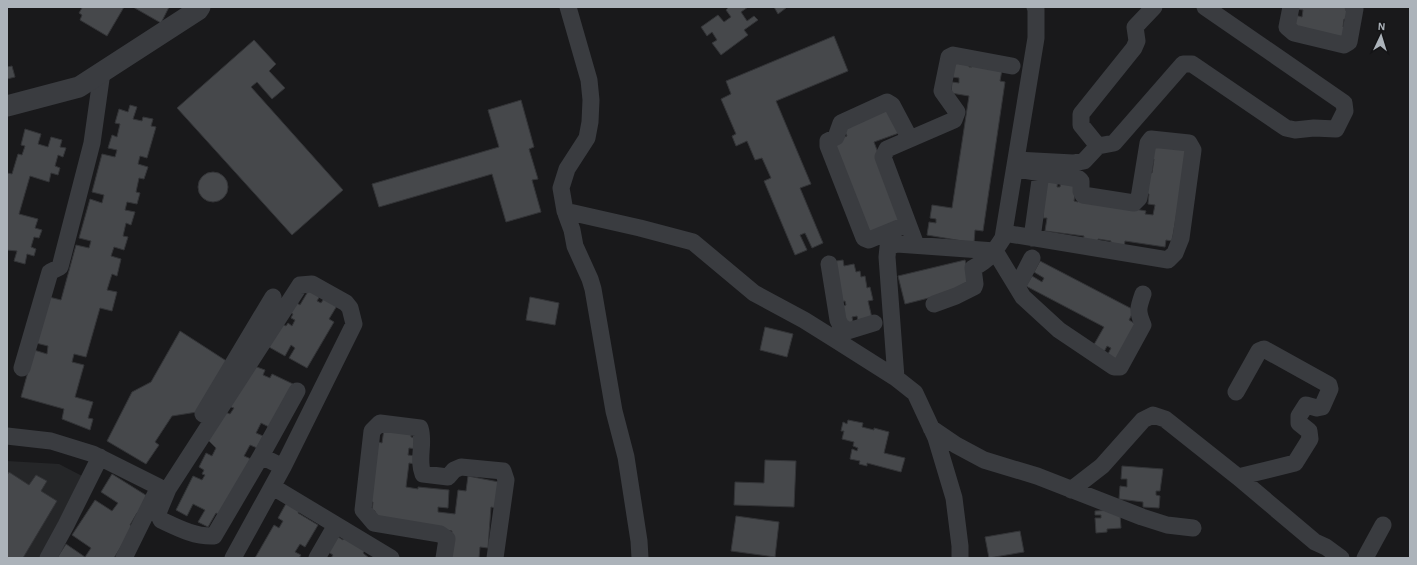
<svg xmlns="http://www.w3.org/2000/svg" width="1417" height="565" viewBox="0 0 1417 565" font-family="'Alegreya Sans',sans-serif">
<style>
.built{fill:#252628}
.building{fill:#46484b;stroke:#333437}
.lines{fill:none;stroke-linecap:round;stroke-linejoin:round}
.minor{stroke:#3a3c40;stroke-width:17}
.tertiary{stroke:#3a3c40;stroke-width:21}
</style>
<rect width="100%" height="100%" fill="#19191b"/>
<!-- built -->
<path class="built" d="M7 461 59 464 86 478 40 558H7Z"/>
<!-- building -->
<path class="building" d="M81 7H124L107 36 80 20 82 15 79 13 82 8Z
M133 7H169L161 23Z
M729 7H748L741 12 747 21 754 16 758 20 744 30 748 35 721 55 712 43 717 40 712 32 707 36 701 27 718 15 724 22 731 17 726 10Z
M774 7H785L786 8 778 14Z
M1297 7H1345L1350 21 1344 19 1343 27 1349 28 1347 38 1293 28 1295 15 1302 17 1303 10 1296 9Z
M834 36 848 71 776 101 811 184 800 188 823 243 812 248 805 233 800 235 807 250 795 255 764 181 771 178 762 158 755 160 747 141 736 146 732 136 736 134 721 99 731 94 726 81Z
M254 40 276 64 269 71 285 88 272 99 257 82 251 87 343 190 292 235 177 108Z
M955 63 969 65V67H972V65L1002 70 1000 81 1005 82 983 231 975 230 974 243 927 235 929 222 936 223V219L930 218 932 205 952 208 969 96 951 93 952 82 959 83V78L952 77Z
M12 66 15 77 7 79V67Z
M521 100 534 147 529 149 538 179 532 180 541 212 506 222 492 174 379 207 372 184 499 147 488 110Z
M130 105 137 107 133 119 142 121 143 117 153 119 151 126 156 127 147 158 140 156 138 164 148 167 144 179 139 178 136 192 140 193 137 204 127 202 125 210 135 212 131 225 126 223 123 236 128 237 124 250 114 247 111 256 121 259 117 276 112 274 107 290 117 292 112 311 100 308 86 357 74 354 72 362 84 365 75 397 93 402 88 418 93 419 90 430 62 419 64 409 21 397 34 350 47 354 48 346 36 343 49 297 61 300 76 245 89 248 91 241 79 238 90 199 102 203 104 195 92 192 102 154 115 157 117 150 108 148 112 135 117 137 120 124 115 123 119 109 128 112Z
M887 107 899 133 874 142 904 222 867 237 832 142 847 136 842 125Z
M25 129 41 134 38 144 48 147 51 137 62 140 60 147 66 148 63 157 58 155 55 166 60 168 58 175 51 173 49 182 30 176 19 214 38 219 35 228 42 230 39 238 34 237 31 247 36 249 34 256 27 254 25 264 14 261 17 251 7 250V173L12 174 18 154 22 155 25 146 21 145Z
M1151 144 1188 149 1172 241 1166 240 1165 247 1125 241 1124 248 1110 246 1111 241 1098 239V244L1083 242 1084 236 1045 231 1047 218H1043L1045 179H1058L1057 187H1060L1061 180 1077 182 1074 201 1078 202V199L1146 211 1145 214 1153 215 1155 205 1148 204 1149 194 1143 193 1146 172 1152 173 1154 159H1148Z
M198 187a15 15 0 1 1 30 0a15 15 0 1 1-30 0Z
M843 260 844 266 854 264 856 272 860 271 861 277 865 276 867 288 870 287 873 300 868 301 872 318 858 321 857 316 852 317 853 322 843 324 840 307 846 305 845 301 839 302 830 262Z
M965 260 972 287 905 304 898 276Z
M1040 261 1134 310 1129 320 1139 326 1119 362 1107 356 1111 348 1107 346 1103 354 1092 348 1104 327 1026 286 1032 276 1042 282 1044 278 1034 272Z
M310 288 321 294 317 301 321 303 325 297 338 304 329 319 334 322 307 368 289 358 295 348 291 345 285 356 269 347 282 324 286 326 288 323 292 326 295 320 291 318 293 314 290 312 295 302 300 305Z
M530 297 559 303 555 325 526 320Z
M765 327 793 334 787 357 760 350Z
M180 331 228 362 197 412 172 416 155 442 159 445 146 464 107 441 132 392 151 382Z
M254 366 265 370 263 375 270 378 272 374 293 384 271 428 261 423 256 433 263 436 257 448 250 445 244 456 251 459 222 516 216 513 208 527 198 522 205 510 193 504 187 516 176 510 193 476 202 480 205 475 202 474 204 470 199 467 206 453 212 456 216 448 208 440 225 412 230 414 234 408 228 406Z
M848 420 863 423 862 427 874 430V428L889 432 884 453 905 458 901 472 867 463V466L859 464 860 461 850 459 852 449 857 451 858 448 853 446 854 442 842 439 844 431H841L843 422 847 424Z
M384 429 411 432V437L418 438 417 449 409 448 408 455 416 456 415 464 409 463 406 487 418 489V487L449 490 448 508 438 507V512L455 514 458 490 466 491 468 476 504 483 496 508 491 507 488 548 480 547 479 558H447L452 531 403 523 375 516V511L372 510 373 502H371L378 442 382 443Z
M765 460 796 461 794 507 734 505 735 482 764 483Z
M1122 466 1163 469 1160 491H1156V495L1160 496 1159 508 1143 507V502L1119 499 1120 486 1127 487V479H1121Z
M9 472 29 485 36 475 47 481 41 491 57 501 23 558H7V475Z
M112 474 152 499 137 513 130 525 133 528 114 558H57L66 544 85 557 91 548 72 535 95 500 112 511 118 503 101 492Z
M288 500 301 507 298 513 318 525 305 547 300 544 295 552 301 555 299 558H255L274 525 279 528 283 521 278 518Z
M1113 510 1120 514 1121 528 1107 529V532L1096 533 1095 518H1101V515H1095V511Z
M736 516 779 522 775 557 731 551Z
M1020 531 1024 552 989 558 985 537Z
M335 535 343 540 345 536 366 549 363 553 369 558H331L333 555 325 550Z"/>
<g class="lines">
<!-- minor -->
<path class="minor" d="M568 7 589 80 591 100 590 122 587 138 567 169 561 188 565 211 640 228 693 242 754 293 804 320 836 340 896 378 915 393 936 438 954 498 960 546V558
M1291 7 1287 27 1294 33 1344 45 1349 42 1355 9 1353 7
M1098 146 1081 125V114L1134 48 1137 41 1135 27 1154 7
M1016 160 1073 163 1084 161 1098 146 1114 143 1183 64H1192L1286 128 1295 130 1314 128 1336 129 1345 111 1344 103 1205 7
M565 211 572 230 575 246 590 279 593 289 614 411 626 457 639 541 640 558
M908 224 869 240 864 238 828 146V141L836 137 841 123 887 102 892 105 910 139
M1004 233 1168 260 1175 253 1181 238 1193 150 1189 143 1151 139 1148 143 1139 198 1134 203 1083 195 1081 191V181L1079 179 1016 169
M1032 238 1041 173
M916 245 883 157 887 149 954 120 957 112 942 91 949 57 953 55 1012 66
M829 264 838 320 841 326 848 331
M1017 287 1032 258
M934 304 956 296 974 287 975 284 973 268C989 260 994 252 1003 238L1036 38V9L1035 7
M839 337 848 331 874 323
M22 368 50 272 60 267 92 143 102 72
M896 378 887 257 888 247 897 244 995 251 1023 297 1059 330 1114 367H1120L1143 325C1137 311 1138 308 1143 294
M1236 392 1259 351 1264 349 1329 385 1330 389 1322 407 1317 408 1306 405 1299 416V423L1309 431 1310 439 1295 463 1238 477
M203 414 273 297
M931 428 956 445 984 460 1037 476 1142 517 1167 525 1193 528
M7 436 51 441 93 454 159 487 124 558
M261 456 297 391
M273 487 391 558
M1071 490 1102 466 1143 420 1153 415 1165 419 1238 477 1315 542 1326 547 1341 558
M48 558 66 525 100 457
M233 558 283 467 354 324 350 308 346 303 312 284 300 285 168 489 158 513 161 520C178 528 195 537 214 536L261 456 283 467
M317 558 336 525
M444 558 447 539 440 534 374 523 363 510 372 431 380 423 420 428C425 443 417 459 423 474L448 477 454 470 461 467 503 471 506 480 495 558
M1365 558 1383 525"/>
<!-- tertiary -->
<path class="tertiary" d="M7 106 79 87 198 10 200 7"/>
</g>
<!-- border -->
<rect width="1417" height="565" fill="none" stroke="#acb3ba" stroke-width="16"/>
<!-- north arrow -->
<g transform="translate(1381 36) rotate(4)" stroke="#141416" stroke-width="3" paint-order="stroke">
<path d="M0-3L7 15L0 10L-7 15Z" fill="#acb3ba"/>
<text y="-6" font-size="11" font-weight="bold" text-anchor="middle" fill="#acb3ba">N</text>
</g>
</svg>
